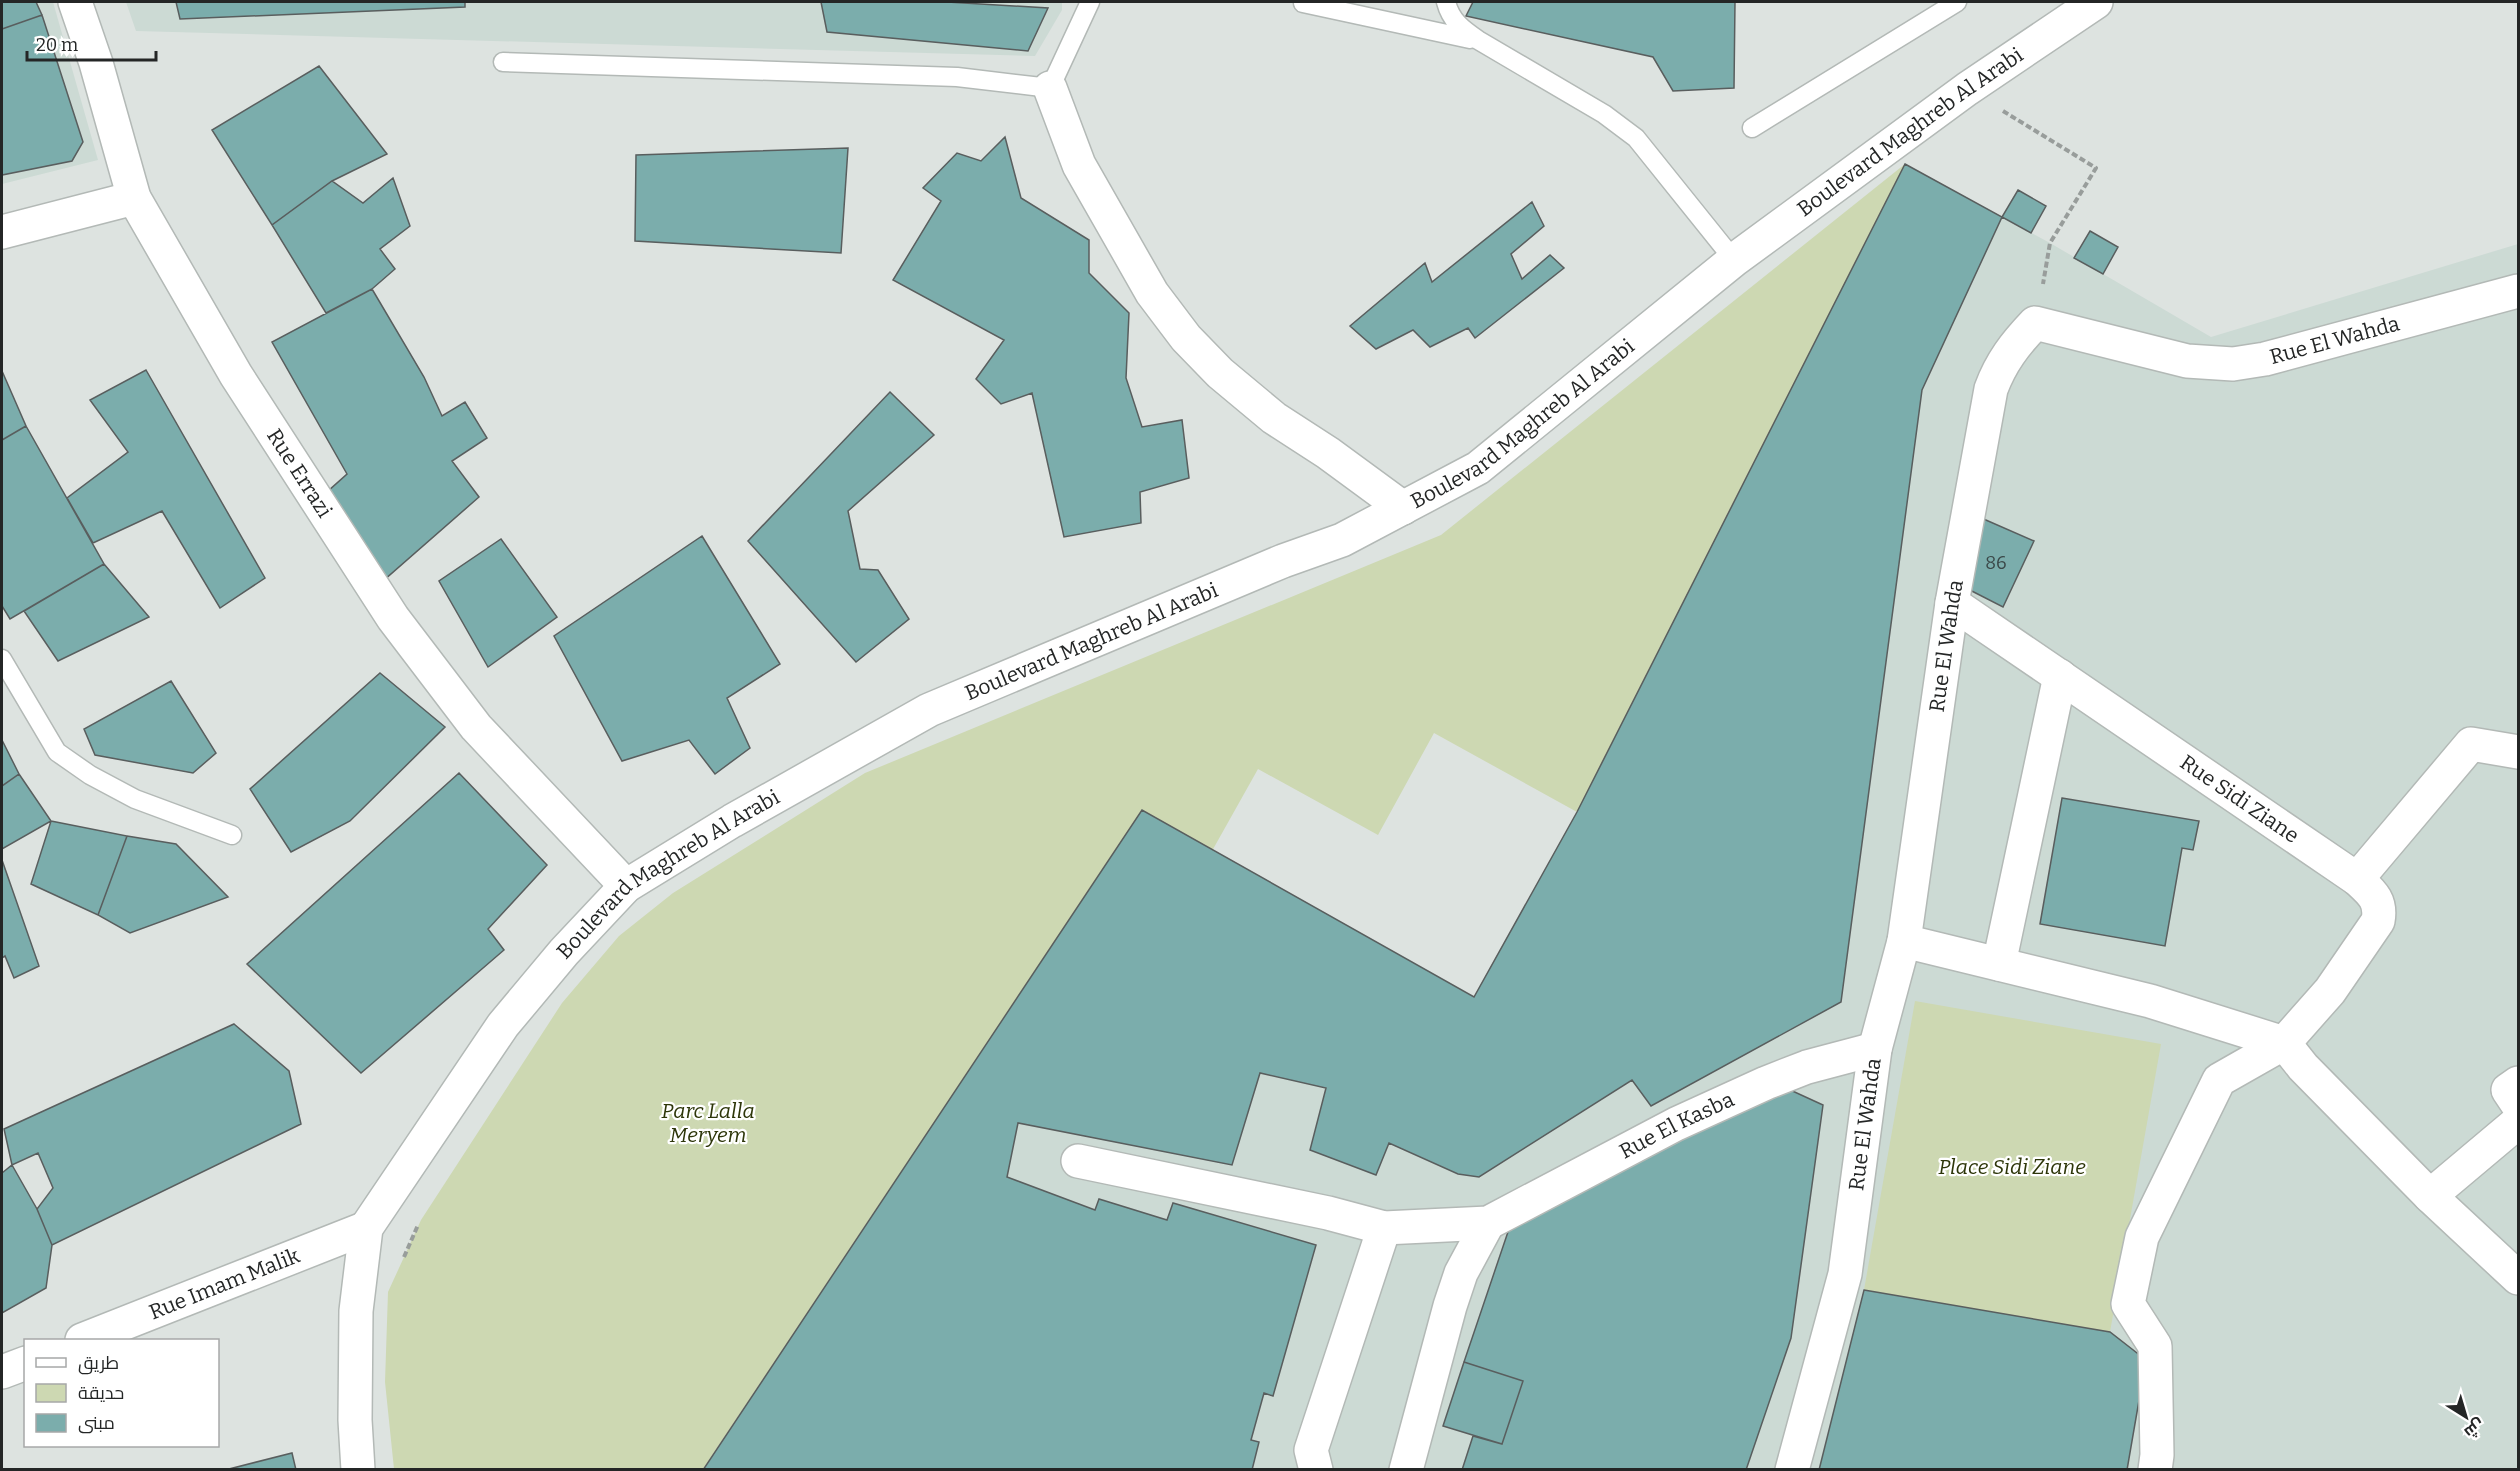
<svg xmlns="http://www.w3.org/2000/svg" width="2520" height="1471" viewBox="0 0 2520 1471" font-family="Bitter,Cairo,serif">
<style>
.built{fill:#ccdad4}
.green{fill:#cdd8b2}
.building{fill:#7badac;stroke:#595e5e;stroke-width:1.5}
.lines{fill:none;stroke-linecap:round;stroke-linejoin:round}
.lane-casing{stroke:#b3b9b6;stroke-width:21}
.street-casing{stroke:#b3b9b6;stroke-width:36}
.secondary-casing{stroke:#b3b9b6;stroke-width:36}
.path{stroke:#989d9b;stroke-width:4;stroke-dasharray:6 3;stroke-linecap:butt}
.lane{stroke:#fff;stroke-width:18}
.street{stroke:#fff;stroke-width:33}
.secondary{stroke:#fff;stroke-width:33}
.labels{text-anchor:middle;stroke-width:4.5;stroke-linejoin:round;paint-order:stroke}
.number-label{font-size:18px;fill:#3a4848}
.street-label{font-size:21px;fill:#242626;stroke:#fff}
.park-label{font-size:21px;font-style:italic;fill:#2d3609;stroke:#fff}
</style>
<rect width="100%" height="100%" fill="#dde3e0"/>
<!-- built -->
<path class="built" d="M2 2H53L98 160 2 184Z
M126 2H1062V10L1035 56 136 31Z
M1905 164 2050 243 2211 337 2518 244V1469L703 1470 1142 810 1474 996 1577 812Z"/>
<!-- green -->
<path class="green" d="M1905 164 1577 812 1434 733 1378 835 1258 769 1212 851 1142 810 703 1469H394L385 1382 388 1292 421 1220 562 1003 619 936 673 893 865 773 1441 535Z
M1915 1001 2161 1044 2110 1332 1864 1290Z"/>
<!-- building -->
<path class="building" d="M2 2H36L42 15 2 29Z
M176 2H465V7L180 19Z
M821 2H947L1048 8 1028 51 827 32Z
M1473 2H1735L1734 88 1673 91 1653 57 1466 16Z
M42 15 83 142 72 161 2 175V29Z
M319 66 387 154 332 181 272 225 212 130Z
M1005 137 1021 198 1089 240V273L1129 313 1126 378 1142 427 1182 420 1189 478 1140 492 1141 523 1064 537 1032 393 1001 404 976 379 1004 340 893 280 941 201 923 188 957 153 981 161Z
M848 148 841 253 635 241 636 155Z
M1905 164 2002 217 1922 390 1841 1002 1651 1106 1632 1080 1479 1177 1458 1174 1389 1143 1376 1175 1310 1150 1326 1088 1260 1073 1232 1165 1018 1123 1007 1177 1095 1210 1099 1199 1167 1220 1173 1203 1316 1245 1273 1396 1264 1393 1251 1440 1259 1442 1252 1470H703L1142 810 1474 997 1577 812Z
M393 178 410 226 380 249 395 269 372 289 326 313 272 225 332 181 363 203Z
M2018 190 2046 206 2031 233 2002 217Z
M1532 202 1544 226 1511 254 1522 279 1550 255 1564 268 1475 338 1468 328 1430 347 1413 330 1376 349 1350 326 1425 263 1432 282Z
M2090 231 2118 247 2103 274 2074 258Z
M372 289 424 377 442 416 465 402 487 438 452 461 479 497 384 580 327 492 347 474 272 342Z
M146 370 265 578 220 608 162 511 93 543 67 498 128 452 90 400Z
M2 371 26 426 2 440Z
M890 392 934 435 848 511 860 569 878 570 909 619 856 662 748 541Z
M26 426 104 564 10 619 2 606V440Z
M1979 517 2034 541 2003 607 1962 586Z
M702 536 780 664 727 698 750 748 715 774 689 740 622 761 554 636Z
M501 539 557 617 488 667 439 581Z
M104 564 149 617 58 661 24 611Z
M380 673 445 727 350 821 291 852 250 789Z
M171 681 216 753 193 773 95 755 84 729Z
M2 740 19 774 2 786Z
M459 773 547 865 488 929 504 950 361 1073 247 964Z
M19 774 51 821 2 849V786Z
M2062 798 2199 821 2193 850 2182 848 2165 946 2040 924Z
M51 821 127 836 98 915 31 884Z
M127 836 176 844 228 897 130 933 98 915Z
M2 860 39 966 14 978 5 956 2 958Z
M234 1024 289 1071 301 1124 52 1245 37 1209 53 1188 38 1153 12 1165 4 1129Z
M1775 1083 1823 1105 1791 1338 1746 1470H1462L1473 1436 1502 1444 1523 1381 1464 1362 1512 1220Z
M12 1165 37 1209 52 1245 46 1288 2 1313V1173Z
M1864 1290 2110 1332 2146 1360 2127 1470H1819Z
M1464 1362 1523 1381 1502 1444 1443 1426Z
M292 1453 296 1470H225Z"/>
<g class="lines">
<defs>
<path id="lane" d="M1446 2C1451 21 1462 29 1478 40L1604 114 1636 138 1734 260
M1303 3 1470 39
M503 62 957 77 1050 88 1090 2
M1752 128 1957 2
M2 659 57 752 90 775 135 799 232 835"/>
<g id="street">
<path id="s1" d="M75 2 96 63 134 198 236 375 393 618 476 727 626 886"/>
<path d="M1050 88 1079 165 1152 293 1186 338 1220 373 1274 418 1328 453 1403 508"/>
<path d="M2 232 134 198"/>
<path id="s2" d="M1952 603 2357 879C2371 892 2382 900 2378 921L2330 991 2284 1043 2219 1080 2142 1237 2128 1304 2155 1346 2157 1455 2155 1470"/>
<path d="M2357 879 2471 744 2518 752"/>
<path d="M1904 941 2150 1001 2284 1043 2303 1067 2430 1196 2518 1278"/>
<path d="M1999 964 2060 676"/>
<path d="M2518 1083 2508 1090 2518 1105"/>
<path id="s3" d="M1078 1161 1328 1213 1384 1228 1488 1223 1676 1124 1766 1083 1807 1067 1875 1049"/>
<path d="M2430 1196 2518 1122"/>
<path id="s4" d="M82 1340 366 1228"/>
<path d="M2 1372 26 1363"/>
<path d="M1316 1470 1311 1450 1384 1228"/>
<path d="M1406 1470 1450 1306 1461 1273 1488 1223"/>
<path id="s5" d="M1792 1470 1845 1274 1875 1049 1904 941 1952 603 1991 389C2001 362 2015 344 2035 323L2187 361 2233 364 2265 359 2518 291"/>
</g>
<g id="secondary">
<path id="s6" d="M358 1470 355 1420 356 1311 366 1228 503 1025 564 952 626 886 732 821 929 710 1283 561 1342 540 1478 468 1734 260 1967 89 2096 2"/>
</g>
</defs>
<!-- lane casing -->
<use href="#lane" class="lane-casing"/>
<!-- street casing -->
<use href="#street" class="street-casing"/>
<!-- secondary casing -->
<use href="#secondary" class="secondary-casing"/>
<!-- path -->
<path class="path" d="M2003 111 2096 168 2050 243 2043 284
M404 1257 418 1225"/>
<!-- lane -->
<use href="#lane" class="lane"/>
<!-- street -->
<use href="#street" class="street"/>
<!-- secondary -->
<use href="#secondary" class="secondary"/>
</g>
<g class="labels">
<!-- number labels -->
<g class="number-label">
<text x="1996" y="569">86</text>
</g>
<!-- street labels -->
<g class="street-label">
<text dy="7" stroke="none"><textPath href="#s6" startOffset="2172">Boulevard Maghreb Al Arabi</textPath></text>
<text dy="7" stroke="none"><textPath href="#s5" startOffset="1488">Rue El Wahda</textPath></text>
<text dy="7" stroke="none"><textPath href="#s6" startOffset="1686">Boulevard Maghreb Al Arabi</textPath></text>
<text dy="7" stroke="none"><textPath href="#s1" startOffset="526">Rue Errazi</textPath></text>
<text dy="7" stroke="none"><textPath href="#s6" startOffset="1200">Boulevard Maghreb Al Arabi</textPath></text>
<text dy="7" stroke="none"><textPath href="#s5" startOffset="840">Rue El Wahda</textPath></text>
<text dy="7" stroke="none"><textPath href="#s2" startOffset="348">Rue Sidi Ziane</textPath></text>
<text dy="7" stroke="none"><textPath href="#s6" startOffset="714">Boulevard Maghreb Al Arabi</textPath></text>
<text dy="7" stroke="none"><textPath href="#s3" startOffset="630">Rue El Kasba</textPath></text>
<text dy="7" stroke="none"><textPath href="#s5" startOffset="354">Rue El Wahda</textPath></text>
<text dy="7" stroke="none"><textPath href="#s4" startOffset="153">Rue Imam Malik</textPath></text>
</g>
<!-- park labels -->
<g class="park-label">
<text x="708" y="1118">Parc Lalla<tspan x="708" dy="24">Meryem</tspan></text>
<text x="2012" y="1174">Place Sidi Ziane</text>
</g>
</g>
<!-- border -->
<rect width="2520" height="1471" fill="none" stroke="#242626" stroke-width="6"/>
<!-- legend -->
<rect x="24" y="1339" width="195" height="108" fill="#ffffff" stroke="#a7a8a8" stroke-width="1.5"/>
<rect x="36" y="1358" width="30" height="9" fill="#ffffff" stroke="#a7a8a8" stroke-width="1.5"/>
<text x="78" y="1369" font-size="18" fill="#242626">طريق</text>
<rect x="36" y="1384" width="30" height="18" fill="#cdd8b2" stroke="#a7a8a8" stroke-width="1.5"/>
<text x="78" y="1399" font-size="18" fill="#242626">حديقة</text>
<rect x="36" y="1414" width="30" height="18" fill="#7badac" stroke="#a7a8a8" stroke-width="1.5"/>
<text x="78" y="1429" font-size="18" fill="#242626">مبنى</text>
<!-- north arrow -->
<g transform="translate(2466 1417) rotate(143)" stroke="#ffffff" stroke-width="4.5" paint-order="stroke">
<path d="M0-4.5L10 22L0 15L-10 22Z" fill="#242626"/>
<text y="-9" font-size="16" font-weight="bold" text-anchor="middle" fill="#242626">ش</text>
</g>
<!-- scale -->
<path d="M27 51v9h129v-9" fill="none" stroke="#242626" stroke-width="3"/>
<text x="36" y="51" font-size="18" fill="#242626" stroke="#ffffff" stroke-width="4.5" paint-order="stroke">20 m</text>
</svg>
